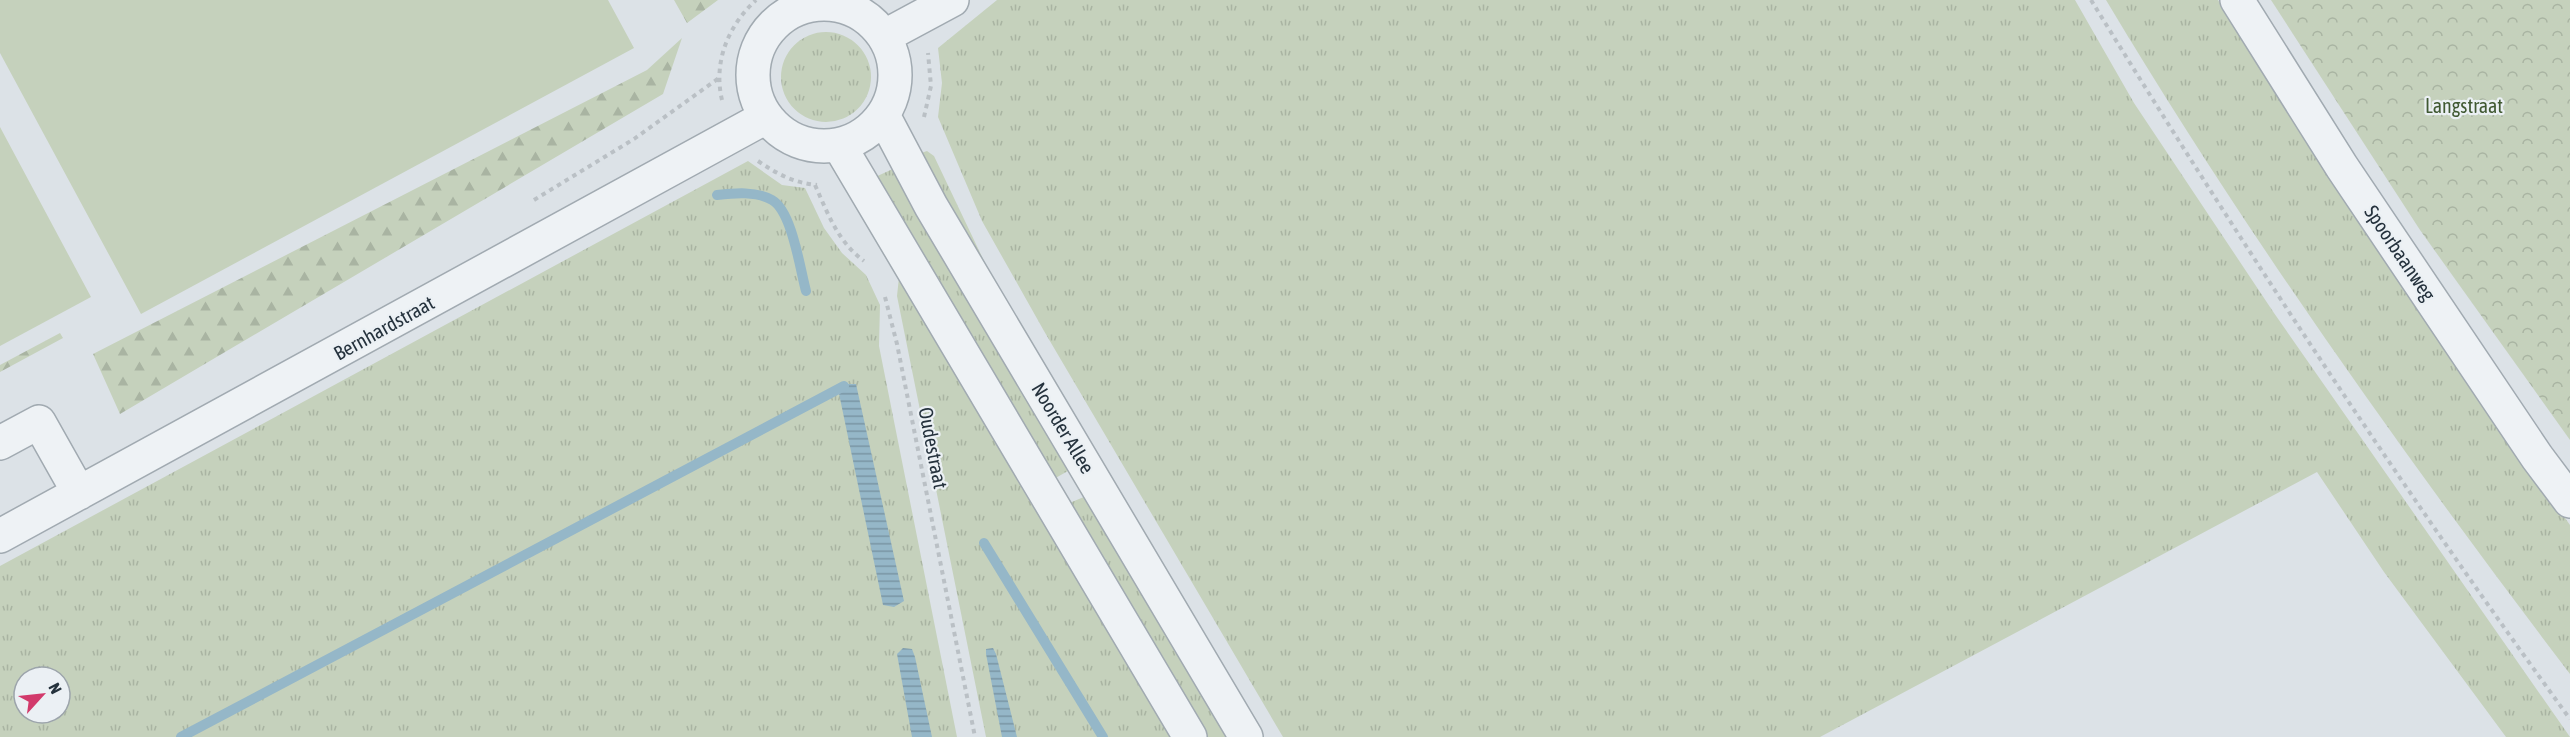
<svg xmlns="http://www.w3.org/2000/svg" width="2570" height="737" viewBox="0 0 2570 737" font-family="'Asap Condensed',sans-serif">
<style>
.grass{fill:url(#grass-tufts);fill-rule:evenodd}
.forest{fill:url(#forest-firs)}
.park{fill:url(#park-crowns)}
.pitch{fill:#c5d1bc}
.water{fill:url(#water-rules)}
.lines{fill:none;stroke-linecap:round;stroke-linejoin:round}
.stream{stroke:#95b7c8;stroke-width:10}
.minor-casing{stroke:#a1aab1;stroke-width:36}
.path{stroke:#bac0c5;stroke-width:4;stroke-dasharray:4.5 4.5;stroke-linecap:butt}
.minor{stroke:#eef2f5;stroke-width:33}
.labels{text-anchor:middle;stroke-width:4.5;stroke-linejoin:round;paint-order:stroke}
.park-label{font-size:20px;fill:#405932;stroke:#ebf0f4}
.street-label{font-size:20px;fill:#25323d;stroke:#ebf0f4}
</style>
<defs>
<pattern id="grass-tufts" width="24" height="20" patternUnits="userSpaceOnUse" patternTransform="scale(1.5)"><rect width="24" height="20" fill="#c5d1bc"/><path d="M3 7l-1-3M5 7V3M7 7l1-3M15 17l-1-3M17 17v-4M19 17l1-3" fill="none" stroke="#a9b4a2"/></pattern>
<pattern id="forest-firs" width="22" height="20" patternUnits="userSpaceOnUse" patternTransform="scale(1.5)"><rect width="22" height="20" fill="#c5d1bc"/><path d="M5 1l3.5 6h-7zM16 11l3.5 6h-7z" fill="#a9b4a2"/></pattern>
<pattern id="park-crowns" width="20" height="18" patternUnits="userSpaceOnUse" patternTransform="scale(1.5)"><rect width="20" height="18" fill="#c5d1bc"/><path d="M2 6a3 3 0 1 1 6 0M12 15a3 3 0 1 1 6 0" fill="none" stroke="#a9b4a2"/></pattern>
<pattern id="water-rules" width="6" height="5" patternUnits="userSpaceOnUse" patternTransform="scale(1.5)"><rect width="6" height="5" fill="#95b7c8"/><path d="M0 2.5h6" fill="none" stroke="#7995a4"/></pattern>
</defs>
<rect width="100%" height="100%" fill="#dce2e7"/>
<!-- grass -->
<path class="grass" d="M997 0H2075L2134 103 2274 313 2570 737H2506L2384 572 2317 472 1820 737H1283L1044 331 982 221 938 117 942 83 938 48Z
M2106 0H2218L2483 403 2570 525V674C2405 457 2246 234 2106 0Z
M781 77a45 45 0 1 1 90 0a45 45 0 1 1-90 0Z
M927 151 934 156 994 282 918 154Z
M748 161 782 185 805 188 824 228 842 253 866 275 880 305 879 346 957 737H0V566ZM24 677H60V713H24Z
M897 167 1075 467 1052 480 871 179Z
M900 268 1178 737H986L897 296Z
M1091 494 1234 737H1203L1067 504Z"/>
<!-- forest -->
<path class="forest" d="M674 0H718L687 23Z
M682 38 663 94 120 414 93 354 647 70Z
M60 333 63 338 0 372V365Z"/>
<!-- park -->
<path class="park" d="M2271 0H2570V440L2420 230Z"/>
<!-- pitch -->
<path class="pitch" d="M0 0H608L634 48 141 314 0 53Z
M0 127 91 297 0 346Z"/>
<!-- water -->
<path class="water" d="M837 384H856L904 601 894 607 883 605Z
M903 648 912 649 915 657 932 737H912L897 654Z
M993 648 996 654 1017 737H1002L986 654V649Z"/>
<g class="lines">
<!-- stream -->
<path class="stream" d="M717 195C735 193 756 191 772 200 792 211 800 269 806 291
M984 543 1103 737
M181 737 844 386"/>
<defs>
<path id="minor" d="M2237 0 2342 167 2537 457 2570 501
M753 75a71 71 0 1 1 142 0a71 71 0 1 1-142 0Z
M885 36 952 0
M884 117 931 206 1246 737
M839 145 1190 737
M0 443 39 422 79 493
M0 536 766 117"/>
</defs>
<!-- minor casing -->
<use href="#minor" class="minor-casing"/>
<!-- path -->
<path class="path" d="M2091 0C2242 245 2400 486 2570 719
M722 100C713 62 728 26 756 0
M924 117 931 86 928 53
M758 161C777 174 794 183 817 185
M815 185C828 214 838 242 864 261
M534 200 634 139 719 78
M885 297 897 344 975 737"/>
<!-- minor -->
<use href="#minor" class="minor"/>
</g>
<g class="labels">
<!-- park labels -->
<g class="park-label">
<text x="2464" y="113">Langstraat</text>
</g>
<!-- street labels -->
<g class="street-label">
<text transform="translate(2400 253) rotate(56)" y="7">Spoorbaanweg</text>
<text transform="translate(384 328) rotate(-29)" y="7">Bernhardstraat</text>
<text transform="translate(1063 428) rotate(59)" y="7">Noorder Allee</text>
<text transform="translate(933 448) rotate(79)" y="7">Oudestraat</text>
</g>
</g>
<!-- north arrow -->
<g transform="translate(42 695) rotate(63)"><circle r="28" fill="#ebf0f4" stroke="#9ca4ab" stroke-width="1.5"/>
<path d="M0-4.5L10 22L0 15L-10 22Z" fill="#d23a6b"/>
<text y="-9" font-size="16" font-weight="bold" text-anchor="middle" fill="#25323d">N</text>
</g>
</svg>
